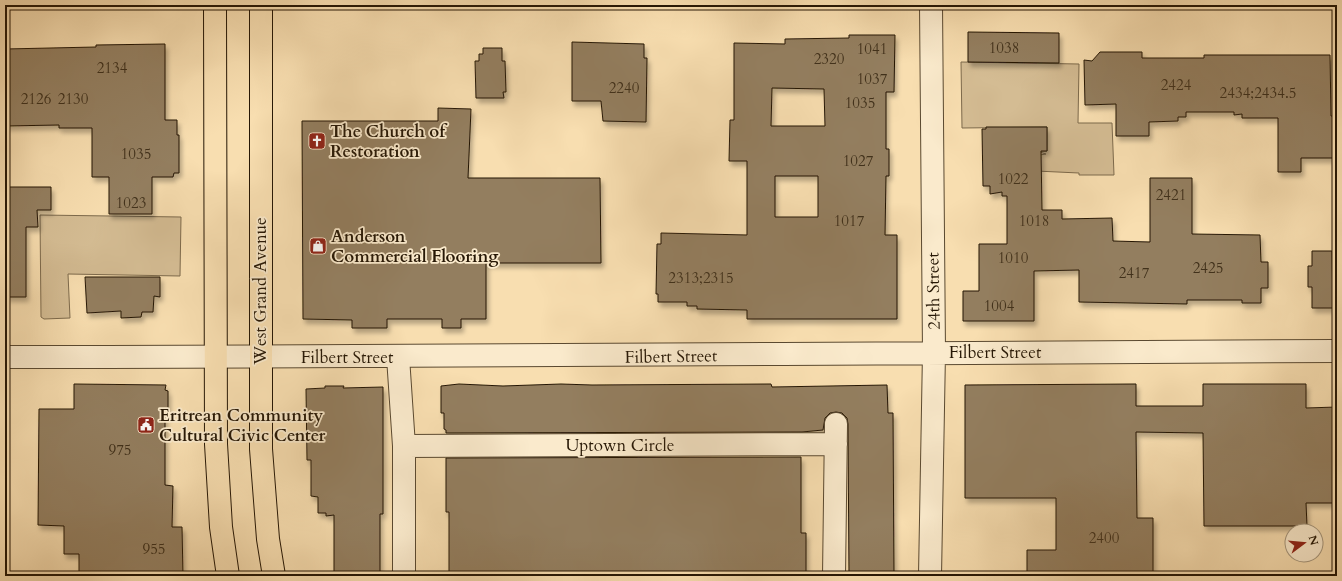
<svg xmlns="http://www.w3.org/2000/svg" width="1342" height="581" viewBox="0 0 1342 581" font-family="Cardo,serif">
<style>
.green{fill:#d4bc93;stroke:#7d6a4c}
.building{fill:#937e5e;stroke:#261705;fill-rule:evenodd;filter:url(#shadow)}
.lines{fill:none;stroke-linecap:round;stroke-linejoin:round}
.minor-casing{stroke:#5a4930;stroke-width:24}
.primary-casing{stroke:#261705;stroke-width:24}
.minor{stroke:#faeacc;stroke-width:22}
.primary{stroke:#f8deb0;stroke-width:22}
.labels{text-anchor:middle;stroke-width:3.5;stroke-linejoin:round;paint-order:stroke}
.number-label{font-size:15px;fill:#41311b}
.poi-label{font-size:17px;font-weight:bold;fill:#261705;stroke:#faeacc;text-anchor:start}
.street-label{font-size:17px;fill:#261705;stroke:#faeacc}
</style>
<defs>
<filter id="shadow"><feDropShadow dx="2.5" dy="4.5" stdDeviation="2" flood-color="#0004"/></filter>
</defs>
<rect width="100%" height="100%" fill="#f8deb0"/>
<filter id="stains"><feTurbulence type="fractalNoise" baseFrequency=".005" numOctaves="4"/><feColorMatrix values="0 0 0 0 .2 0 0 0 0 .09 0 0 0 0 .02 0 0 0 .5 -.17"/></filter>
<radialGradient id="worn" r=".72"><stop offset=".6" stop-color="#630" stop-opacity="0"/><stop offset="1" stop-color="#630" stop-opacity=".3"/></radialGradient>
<!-- green -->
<path class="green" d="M961 62 1079 64 1078 123H1112L1114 175H1079V173L1036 171 1033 156 1046 154 1036 151H1047V127L962 128Z
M40 215 181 217 180 276 68 274 70 318 44 319 41 317Z"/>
<!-- building -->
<path class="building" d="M968 32 1059 33V63L968 62Z
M849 35H895L894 92H886V149H889V176H886L885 235H897V319H747V310L697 309V306H687V302H658V294H656L657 244H661V233L747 235V161H729L730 120H734V43L785 44V39L849 38ZM772 88 824 89 825 126H771ZM775 176H818V217H775Z
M572 42 644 44V58H647L646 122 603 121 601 101H572Z
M165 44V120H177V135H179V173H174L173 177H152V214H109V177H92V128H59V125L5 126V49L96 47V45Z
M483 48H502V61H505L506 92H503L504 98H476L475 61H479V54H483Z
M1100 52H1142V58H1204V55H1330L1331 116H1336L1337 158H1301V172H1278V118H1242V114L1234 115V112H1186V117H1178V121L1149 122V136H1116V104L1085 105 1084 60 1092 61Z
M438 108 471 109 468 178H600L601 263H486V319H461V328H442V319H387V328H352V320L303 319 302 121H438Z
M986 127H1047V151H1041L1042 210H1062V219L1112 218 1113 241 1150 242V178H1192V234L1260 235 1261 262H1268V288H1261V303H1242V300H1187V304L1079 302V270L1034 271V321H963V291H979V244H1007V196H1002V192L990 194V186H983L982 129H986Z
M5 187H51V210H37L38 227H26V297H5Z
M1312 251H1332L1333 308H1312V287H1308V266H1312Z
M85 277H160V297L154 296 153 312H142L141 317 121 318V311L87 313Z
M74 384 166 385 165 390 168 391V414H165V485L173 486 172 527H182L183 576H158V572H79V554H64V526L38 525 39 409H74Z
M459 384 503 386 561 384 592 385 771 384 772 387 887 385 888 413H893L894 576H849L848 424 847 418 842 413 836 412 830 413 825 418 823 430 802 432 446 433V430L444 429V413H441V386Z
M1136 384V406H1203V384H1306V408L1337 407V503H1306L1307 526H1204L1203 433 1136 432 1137 518H1153V576H1027V550H1056V498H965V385Z
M325 386H344L343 388 383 387V514H380V576H334V515L326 516V513H318V497L311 496V460H307L306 389 325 388Z
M801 457V533H806V576H449V512H446V458Z"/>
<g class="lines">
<defs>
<path id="minor" d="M5 357C449 358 893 352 1337 351
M398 357 404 446
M404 576V446L836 444
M834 576 836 424
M930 576 934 352 931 5"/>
<path id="primary" d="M215 5 216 444 221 527 228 576
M261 5V449L268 539 274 576"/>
</defs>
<!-- minor casing -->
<use href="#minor" class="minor-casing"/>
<!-- primary casing -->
<use href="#primary" class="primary-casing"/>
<!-- minor -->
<use href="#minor" class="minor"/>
<!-- primary -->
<use href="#primary" class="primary"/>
</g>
<!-- icons -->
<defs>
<symbol id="church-square" viewBox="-11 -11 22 22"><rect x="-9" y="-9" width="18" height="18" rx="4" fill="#8f2418" stroke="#faeacc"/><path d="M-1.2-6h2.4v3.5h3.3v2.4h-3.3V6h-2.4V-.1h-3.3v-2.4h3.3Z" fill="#fff"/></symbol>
<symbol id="shop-square" viewBox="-11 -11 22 22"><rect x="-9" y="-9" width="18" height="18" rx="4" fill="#8f2418" stroke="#faeacc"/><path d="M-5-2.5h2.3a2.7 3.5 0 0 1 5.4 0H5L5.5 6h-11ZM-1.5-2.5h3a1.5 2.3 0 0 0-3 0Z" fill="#fff"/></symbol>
<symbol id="civic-square" viewBox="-11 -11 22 22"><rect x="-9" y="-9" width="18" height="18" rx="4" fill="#8f2418" stroke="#faeacc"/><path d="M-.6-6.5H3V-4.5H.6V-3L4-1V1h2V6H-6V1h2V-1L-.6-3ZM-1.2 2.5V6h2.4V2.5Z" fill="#fff"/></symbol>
</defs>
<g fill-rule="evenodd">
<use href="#church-square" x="307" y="131" width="20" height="20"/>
<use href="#shop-square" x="308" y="236" width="20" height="20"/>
<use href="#civic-square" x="136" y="415" width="20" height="20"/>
</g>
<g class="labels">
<!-- number labels -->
<g class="number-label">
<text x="1004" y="53">1038</text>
<text x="872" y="54">1041</text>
<text x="829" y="64">2320</text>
<text x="112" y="73">2134</text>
<text x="872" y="84">1037</text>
<text x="1176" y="90">2424</text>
<text x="624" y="93">2240</text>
<text x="1258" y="98">2434;2434.5</text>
<text x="36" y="104">2126</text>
<text x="73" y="104">2130</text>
<text x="860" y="108">1035</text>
<text x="136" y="159">1035</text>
<text x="858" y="166">1027</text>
<text x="1013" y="184">1022</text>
<text x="1171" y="200">2421</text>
<text x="131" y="208">1023</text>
<text x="849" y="226">1017</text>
<text x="1034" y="226">1018</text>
<text x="1013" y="263">1010</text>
<text x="1208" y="273">2425</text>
<text x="1134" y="278">2417</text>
<text x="701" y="283">2313;2315</text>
<text x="999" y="311">1004</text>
<text x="120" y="455">975</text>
<text x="1104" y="543">2400</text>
<text x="154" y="554">955</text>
</g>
<!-- poi labels -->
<g class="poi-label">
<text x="330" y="137">The Church of<tspan x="330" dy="20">Restoration</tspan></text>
<text x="331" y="242">Anderson<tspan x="331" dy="20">Commercial Flooring</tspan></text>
<text x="159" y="421">Eritrean Community<tspan x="159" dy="20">Cultural Civic Center</tspan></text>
</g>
<!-- street labels -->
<g class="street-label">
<text transform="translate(260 291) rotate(-90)" y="6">West Grand Avenue</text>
<text transform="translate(933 291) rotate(-91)" y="6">24th Street</text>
<text x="995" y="358">Filbert Street</text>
<text transform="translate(671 356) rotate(-1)" y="6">Filbert Street</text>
<text x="347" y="363">Filbert Street</text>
<text x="620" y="451">Uptown Circle</text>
</g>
</g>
<!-- margin -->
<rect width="1342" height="581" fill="none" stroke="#f8deb0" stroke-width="20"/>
<rect x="6" y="6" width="1330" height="569" fill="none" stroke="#261705" stroke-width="2"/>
<rect x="10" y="10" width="1322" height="561" fill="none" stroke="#261705"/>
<!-- north arrow -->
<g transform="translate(1304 543) rotate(74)"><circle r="19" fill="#faeacc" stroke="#a5967c"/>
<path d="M0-3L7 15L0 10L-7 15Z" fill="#8f2418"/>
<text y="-6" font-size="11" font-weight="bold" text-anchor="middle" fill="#261705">N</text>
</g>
<rect width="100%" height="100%" filter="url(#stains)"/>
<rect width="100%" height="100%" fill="url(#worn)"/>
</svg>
